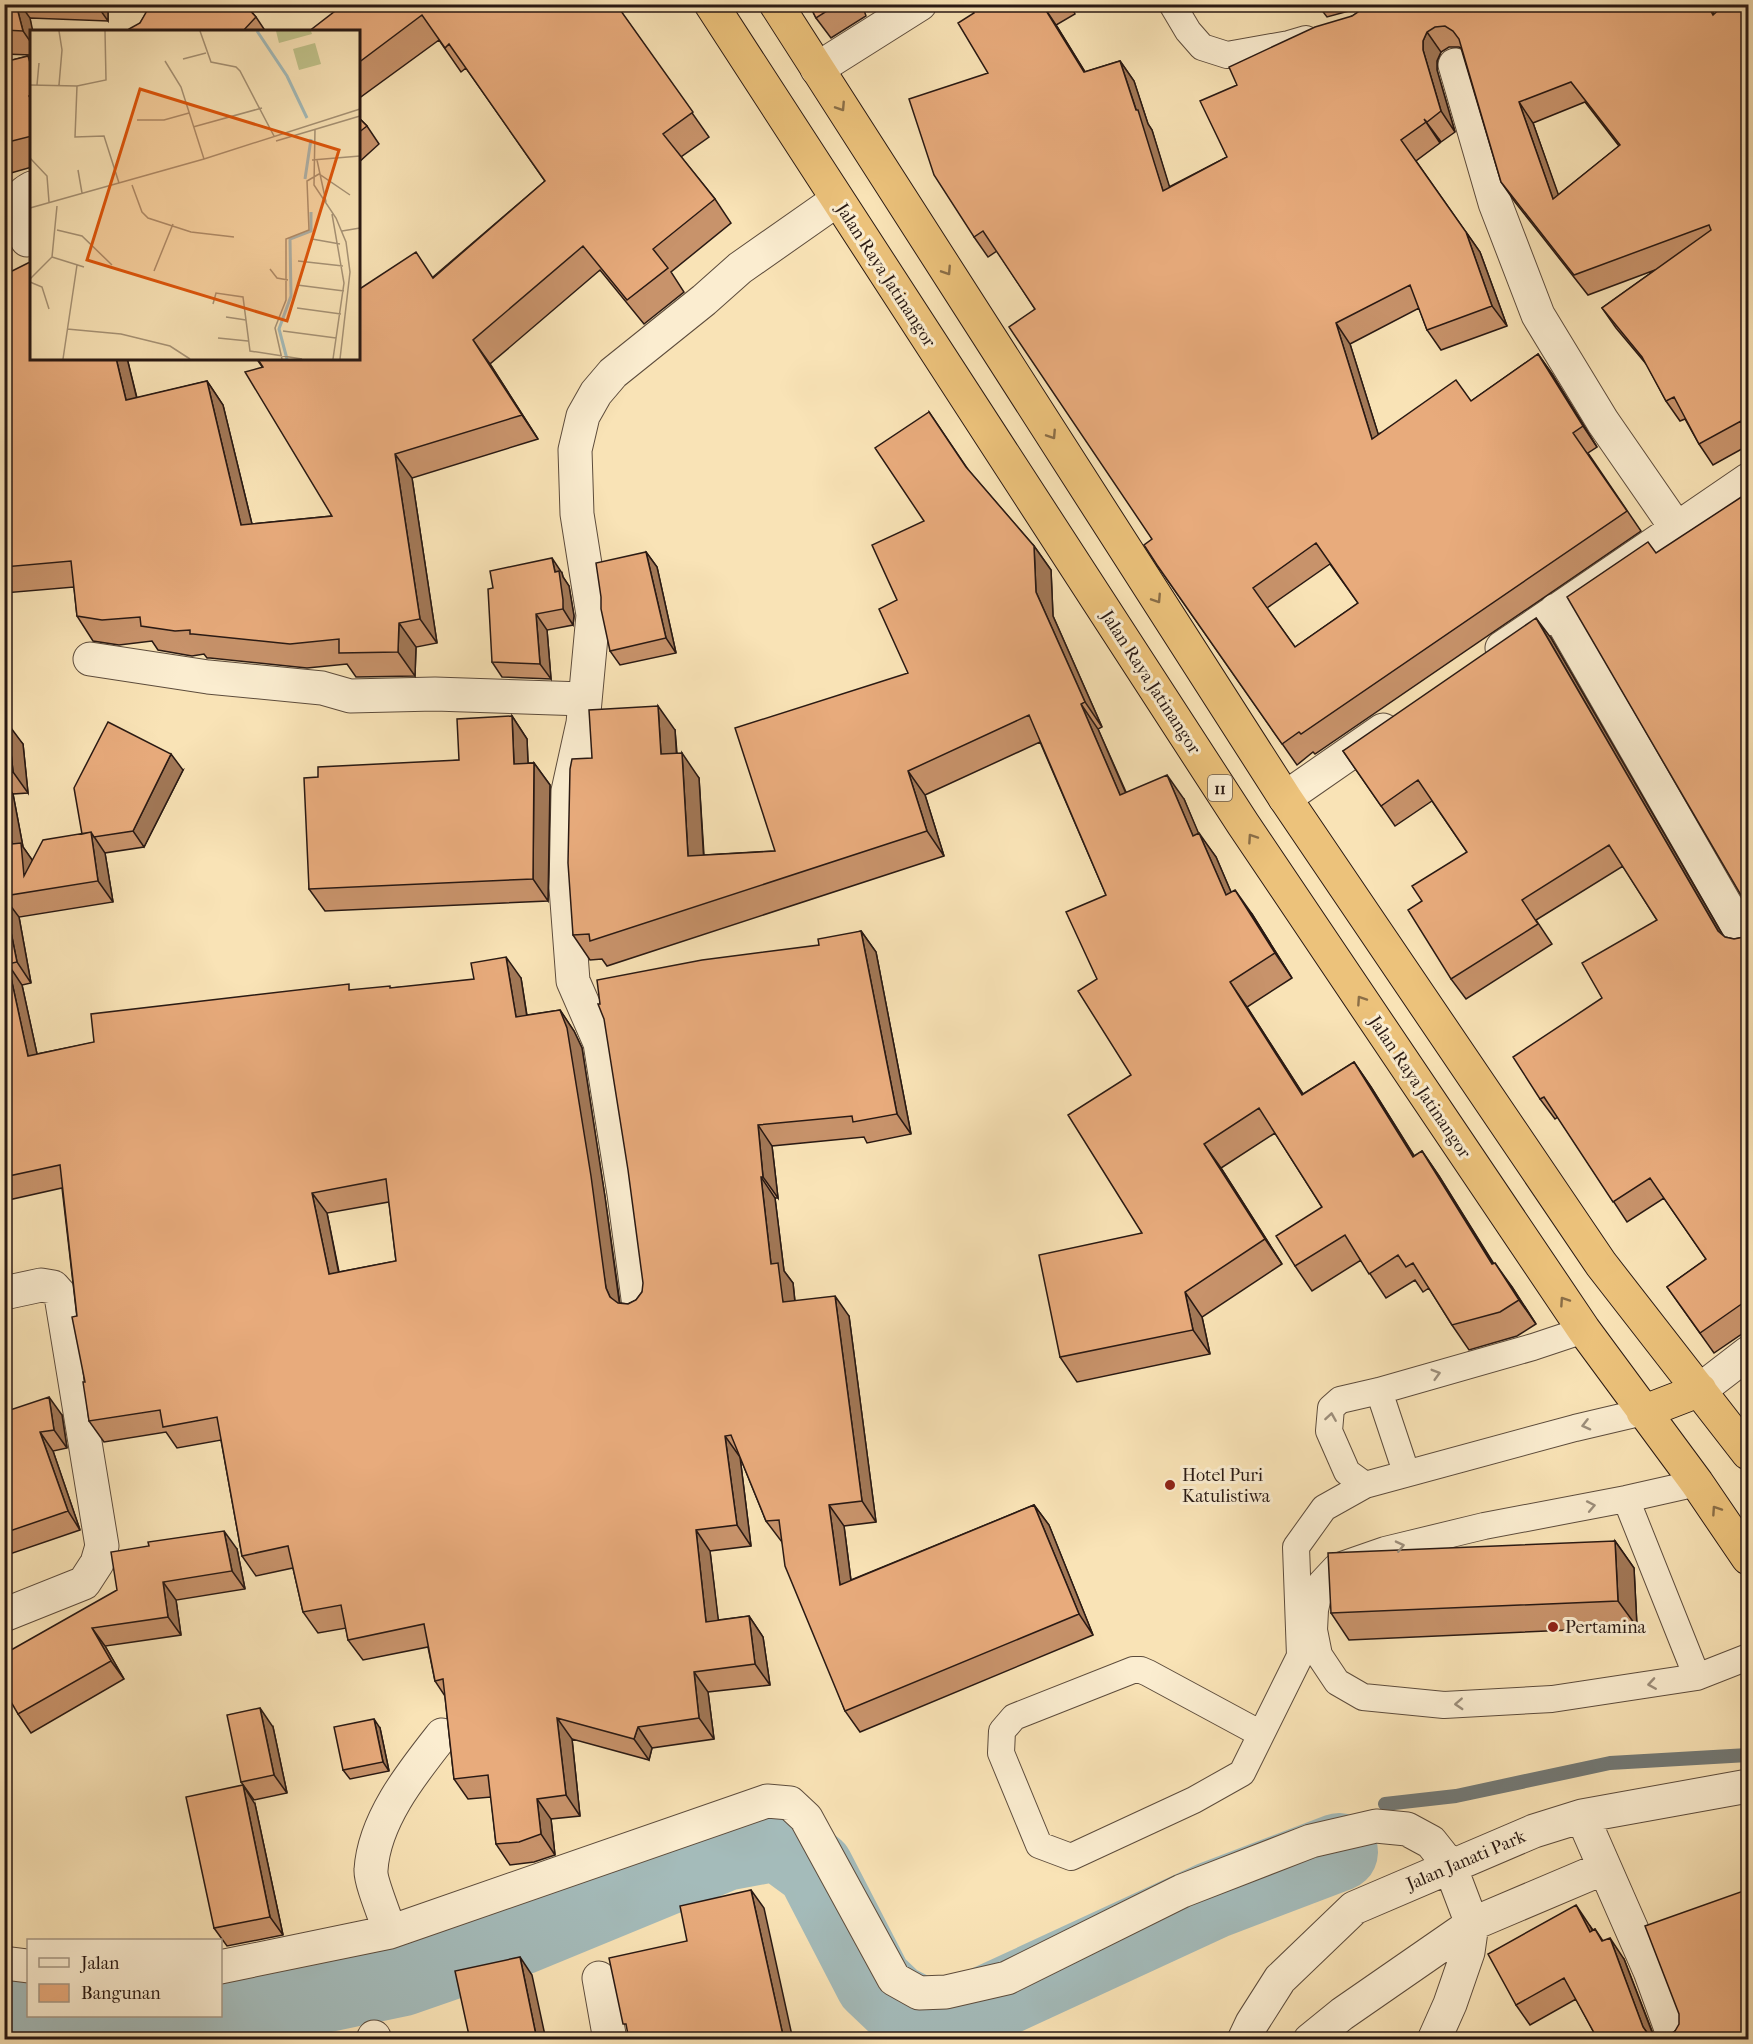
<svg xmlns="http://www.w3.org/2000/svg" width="1753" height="2044" viewBox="0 0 1753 2044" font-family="'IM FELL French Canon',serif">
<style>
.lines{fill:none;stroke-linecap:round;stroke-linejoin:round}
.stream{stroke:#737a77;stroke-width:14}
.river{stroke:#a4bbba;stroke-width:78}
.service-casing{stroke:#5d4c3c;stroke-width:28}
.minor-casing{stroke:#5d4c3c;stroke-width:35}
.trunk-casing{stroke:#291913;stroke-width:35}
.service{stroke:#fbedd0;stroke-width:26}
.minor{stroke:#fbedd0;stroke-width:33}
.trunk{stroke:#ecc27b;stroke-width:33}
.wall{fill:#c8936b;stroke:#291913;stroke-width:1.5;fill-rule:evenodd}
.shaded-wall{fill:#a27857;stroke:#291913;stroke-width:1.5}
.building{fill:#e8ab7c;stroke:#291913;stroke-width:1.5;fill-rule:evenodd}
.oneway{stroke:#8a6e47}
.oneway2{stroke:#9c8e7b}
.poi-dot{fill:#8f2418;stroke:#fbedd0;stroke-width:2}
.labels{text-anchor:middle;stroke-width:6;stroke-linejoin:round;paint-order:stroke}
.shield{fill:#fbedd0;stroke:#68594c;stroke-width:1.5}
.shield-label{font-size:16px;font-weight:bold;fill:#291913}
.street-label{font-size:18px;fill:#291913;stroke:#fbedd0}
.poi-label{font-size:18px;fill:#291913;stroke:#fbedd0;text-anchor:start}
.inset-river{fill:none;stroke:#a4bbba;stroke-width:3}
.inset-road{fill:none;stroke:#a69275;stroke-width:1.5}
.view{fill:#de560c;fill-opacity:0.15;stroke:#de560c;stroke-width:3}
.inset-edge{fill:none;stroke:#291913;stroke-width:3}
</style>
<rect width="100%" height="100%" fill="#f9e3b6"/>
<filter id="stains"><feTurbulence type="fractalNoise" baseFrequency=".00333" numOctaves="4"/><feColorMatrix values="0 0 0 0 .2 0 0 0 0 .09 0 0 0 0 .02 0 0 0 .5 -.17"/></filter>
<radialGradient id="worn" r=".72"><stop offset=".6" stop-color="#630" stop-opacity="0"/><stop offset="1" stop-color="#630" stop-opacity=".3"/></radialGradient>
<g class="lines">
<!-- stream -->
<path class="stream" d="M1385 1804 1456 1796 1610 1763 1748 1755"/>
<!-- river -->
<path class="river" d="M4 2005 28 2009
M70 2016 127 2025 245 2013 275 2004 403 1977 521 1936 725 1852 778 1842 815 1869 874 1983 894 2002 919 2015 946 2017 975 2010 1213 1900 1339 1852"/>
<defs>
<path id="service" d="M1172 4 1188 31 1202 47 1227 55 1289 44 1306 39
M1584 1330 1533 1347 1379 1391 1340 1400 1331 1408 1329 1431 1347 1472 1365 1485 1575 1428 1643 1412
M1379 1391 1406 1472
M1697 1483 1626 1499 1484 1526 1385 1550 1336 1567 1321 1583 1315 1610 1314 1630 1319 1655 1337 1682 1363 1697 1444 1705 1552 1699 1697 1677 1748 1657
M1626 1499 1697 1677
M1261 1734 1148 1673 1141 1670H1133L1014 1717 1002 1731 1001 1753 1039 1845 1071 1857 1194 1800 1242 1773 1300 1656 1296 1547 1324 1508 1365 1485"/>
<path id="minor" d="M1455 65 1495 203 1538 315 1603 422 1677 529
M817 69 920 4
M27 240C18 219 7 201 32 188
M1556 610 1736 923 1748 941
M1502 648 1748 480
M90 659 208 677 322 688 350 696 435 694 584 699
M1285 798 1383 730
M4 1293 41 1285 53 1287 61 1296 102 1546 97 1563 84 1583 4 1615
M639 1306 624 1194 600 1043 573 981 566 888 568 791 583 723 593 615 577 514 575 450 583 416 596 393 613 373 704 300 740 268 837 200
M1700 1390 1748 1353
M1582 1816 1650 1971 1675 2040
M390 1932C386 1919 370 1881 371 1870 374 1820 412 1773 442 1735
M4 1963 28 1966
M220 1967 390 1932 767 1801 790 1803 806 1818 894 1979 919 1993 946 1992 1007 1978 1182 1891 1311 1841 1376 1826 1407 1829 1431 1842 1450 1866 1472 1924 1468 1952 1450 2004 1434 2040
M599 1978 610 2040
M374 2037V2040
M1244 2040 1252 2023 1280 1979 1354 1908 1534 1831 1582 1816 1748 1786
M1310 2040 1342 2014 1472 1924 1604 1868"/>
<path id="trunk" d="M711 4 1243 824 1584 1330 1697 1483 1748 1558
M776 4 1285 798 1601 1264 1748 1453
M1643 1412 1700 1390"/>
</defs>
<!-- service casing -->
<use href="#service" class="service-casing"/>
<!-- minor casing -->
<use href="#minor" class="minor-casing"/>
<!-- trunk casing -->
<use href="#trunk" class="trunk-casing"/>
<!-- service -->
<use href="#service" class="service"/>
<!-- minor -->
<use href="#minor" class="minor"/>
<!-- trunk -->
<use href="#trunk" class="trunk"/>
</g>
<!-- wall -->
<path class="wall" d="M4 4H108V21L30 18 32 32V55L4 54Z
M152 4H260L251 11 256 17 266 32H129L140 23Z
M329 4H621L622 6 619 9 709 137 681 157 715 199 731 223 671 272 684 292 644 324 600 270 490 364 538 439 412 478 437 643 416 647 415 676 356 677 347 664 307 668 210 658H207L204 654 192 656 158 650 152 641 119 645 93 641 77 616 74 587 4 593V275L127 358 137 398 207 381 223 405 252 524 332 516 263 368 256 358H358L433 277 545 181 466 68 461 72 439 40 358 99V32L335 12Z
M809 4H874L864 10 866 16 831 38 816 18Z
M969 4H1070L1075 14 1056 25 1085 72 1120 61 1134 81 1148 124 1152 130 1169 187 1227 157 1237 85 1352 16 1358 12 1360 8 1327 17 1317 4H1708L1714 14 1749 4V445L1713 465 1699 444 1685 419 1680 421 1666 401 1647 365 1616 328 1602 308 1655 270 1588 295 1515 202 1501 182 1461 48 1459 47H1449L1441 52 1437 61V70L1455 132 1441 142 1439 139 1440 143 1416 161 1480 252 1507 326 1441 350 1427 330 1419 308 1350 344 1378 434 1471 401 1538 354 1552 374 1597 447 1588 453 1641 531 1315 754 1313 752 1297 765 1157 565 1152 539 1035 309 997 251 988 257 974 237 988 73 974 13ZM1585 102 1619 146 1558 195 1533 123ZM1330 564 1358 603 1295 647 1267 608Z
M28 56 32 61V167L4 175V62Z
M358 117 367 126 379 144 358 163Z
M929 412 969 471 1034 546 1051 570 1053 616 1102 727 1098 729 1126 792 1184 799 1198 833 1216 857 1231 892 1252 914 1292 978 1247 1007 1303 1094 1354 1062 1371 1087 1414 1156 1422 1151 1439 1176 1494 1264 1512 1287 1536 1324 1517 1336 1469 1350 1452 1325 1429 1288 1423 1292 1415 1280 1386 1298 1361 1260 1312 1291 1295 1266 1322 1207 1275 1133 1221 1168 1282 1264 1202 1317 1210 1354 1077 1382 1060 1357 1142 1233 1131 1075 1097 979 1106 895 1040 742 925 795 944 856 607 966 602 959 590 960 573 935 592 758 675 730 677 753 699 778 704 855 775 851 908 673 897 600 924 521Z
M646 552 657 567 676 653 620 665 610 651Z
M562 573 563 577 569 586 574 616 573 625 547 630 551 679 502 677 492 662Z
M1551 638 1723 936 1725 937 1734 939 1744 937 1749 932V1329L1714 1353 1667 1287 1706 1259 1664 1198 1627 1222 1558 1117 1555 1119 1540 1099 1602 998 1657 920 1623 866 1536 920 1552 944 1466 999 1451 979 1422 901 1467 852 1432 801 1395 826 1343 751Z
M512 716 527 739 528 763H534L550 785 548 901 325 911 309 889 318 777 459 760Z
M4 724 23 744 28 793 13 794 23 847 32 860 82 834 183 770 144 847 105 853 113 902 19 917 31 983 22 985 37 1054 353 990 391 988 521 978 527 1015 560 1010 574 1031 582 1048 605 1197 620 1303 628 1304 636 1300 642 1292 819 945 861 931 876 952 911 1134 867 1143 864 1137 772 1146 778 1198H775L784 1271 793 1283 795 1301 849 1316 876 1522 844 1526 851 1580 1034 1505 1049 1525 1093 1635 860 1732 845 1711 782 1542 766 1521 740 1457 751 1546 710 1551 718 1620 749 1616 763 1637 770 1685 708 1692 714 1739 652 1748 649 1760 572 1739 580 1816 551 1819 555 1855 534 1862 510 1865 496 1844 491 1797 468 1799 454 1779 445 1696 435 1681 428 1647 363 1660 348 1640 346 1628 318 1633 303 1612 293 1568 256 1576 242 1556 221 1440 177 1448 166 1432 104 1442 89 1421 62 1188 4 1201ZM389 1202 396 1261 339 1272 327 1213Z
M4 1412 62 1415 67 1448 53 1451 80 1530 7 1555 4 1552Z
M1615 1541 1634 1568 1637 1627 1349 1640 1331 1613Z
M237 1549 245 1589 176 1600 181 1635 105 1646 124 1679 31 1733 18 1714 4 1654Z
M273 1727 287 1793 254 1800 241 1782Z
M380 1728 389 1771 350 1779 343 1770Z
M255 1804 283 1935 227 1946 214 1928Z
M1590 1926 1593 1930 1595 1929 1603 1941 1624 1959 1654 2036 1657 2038 1667 2037 1675 2031 1749 2040H1598L1576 1999 1530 2025 1516 2005Z"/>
<!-- shaded-wall -->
<path class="shaded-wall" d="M16 4H20L30 18 33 32H32V44L23 31Z
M96 4H108V21Z
M1042 4 1056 25 1098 93 1084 72Z
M1427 32 1441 52 1437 61V70L1455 132 1441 111 1423 50V41Z
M1120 61 1134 81 1148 124 1152 130 1177 211 1163 191Z
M1519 102 1533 123 1567 219 1553 199Z
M1424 119 1439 139 1440 143Z
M1466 232 1480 252 1507 326 1492 306Z
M1336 323 1350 344 1386 459 1372 439Z
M473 340 490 364 538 439 522 415Z
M1538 354 1552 374 1597 447 1583 426Z
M116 358H127L143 424 126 400Z
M207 381 223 405 258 549 241 525Z
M395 454 412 478 437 643 420 619Z
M1034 546 1051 570 1053 616 1102 727 1085 702 1036 592Z
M646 552 657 567 676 653 666 638Z
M552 558 562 573 563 577 569 586 574 616 573 625 563 609Z
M536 614 547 630 551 679 540 664Z
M1536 618 1551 638 1732 951 1718 931Z
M399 623 416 647 415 676 398 652Z
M1081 704 1098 729 1137 819 1120 795Z
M658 706 675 730 678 779 661 754Z
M512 716 527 739 529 786 514 764Z
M8 724 23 744 28 793 13 772Z
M682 753 699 778 705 881 688 856Z
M171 754 183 770 144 847 133 831Z
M534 763 550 785 548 901 533 879Z
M908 771 925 795 944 856 927 831Z
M1167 775 1184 799 1210 860 1193 836Z
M4 781 13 794 23 847 35 864 24 876 12 844 4 803Z
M91 832 105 853 113 902 98 881Z
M1199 833 1216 857 1243 920 1226 895Z
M1235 890 1252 914 1292 978 1275 953Z
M4 897 19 917 31 983 17 962Z
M861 931 876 952 911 1134 897 1114Z
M506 957 521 978 530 1037 516 1017Z
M8 964 22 985 42 1077 28 1056Z
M1230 982 1247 1007 1319 1119 1302 1095Z
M560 1010 574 1031 582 1048 605 1197 620 1308 610 1297 606 1288Z
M1354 1062 1371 1087 1430 1181 1413 1157Z
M758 1125 772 1146 778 1198 763 1177Z
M1204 1144 1221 1168 1282 1264 1265 1239Z
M1422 1151 1439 1176 1509 1289 1492 1264Z
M761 1177 775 1198 784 1271 793 1283 797 1323 783 1302 771 1264Z
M312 1193 327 1213 343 1295 329 1274Z
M1495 1263 1512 1287 1536 1324 1519 1300Z
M1185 1292 1202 1317 1210 1354 1193 1330Z
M835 1296 849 1316 876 1522 862 1501Z
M49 1397 62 1415 67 1448 54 1430Z
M40 1432 53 1451 80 1530 68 1511Z
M725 1436 740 1457 751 1546 737 1525Z
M829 1505 844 1526 854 1605 840 1585Z
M1034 1505 1049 1525 1093 1635 1079 1614Z
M696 1530 710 1551 721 1642 706 1622Z
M224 1531 237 1549 245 1589 232 1571Z
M1615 1541 1634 1568 1637 1627 1618 1601Z
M163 1582 176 1600 181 1635 168 1617Z
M749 1616 763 1637 770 1685 755 1664Z
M92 1628 105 1646 124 1679 111 1661Z
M694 1672 708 1692 714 1739 699 1718Z
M260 1708 273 1727 287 1793 274 1775Z
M557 1718 572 1739 580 1816 566 1795Z
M374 1719 380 1728 389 1771 383 1762Z
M638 1727 652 1748 649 1760 634 1739Z
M243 1785 255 1804 283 1935 270 1917Z
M537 1799 551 1819 555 1855 541 1834Z
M751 1890 764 1908 793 2040H784Z
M1576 1905 1590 1926 1604 1952 1590 1932Z
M1610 1938 1624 1959 1655 2040H1652L1643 2027Z
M520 1957 532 1975 546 2040H537Z"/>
<!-- building -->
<path class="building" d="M4 4H16L23 31 4 30Z
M152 4H244L256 17 242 32H129V29L140 23 148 9Z
M330 4H616L693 112 663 134 715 199 653 249 668 268 627 300 583 246 473 340 522 415 395 454 420 619 399 623 398 652 339 653V639L290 644 193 634H190V630L175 631 141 626 140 617 102 620 77 616 71 561 4 567V275L32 261V358H116L126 400 207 381 241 525 332 516 245 372 263 367 257 358H358V290L416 252 433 278 545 181 449 44 445 48 422 15 358 63V32H308L335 11Z
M809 4H838L816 18Z
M969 4H1042L1084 72 1120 61 1136 110H1138L1163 191 1227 157 1200 101 1237 85 1229 67 1315 27 1352 16 1358 12 1361 4H1707L1713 15 1725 4H1749V432L1741 421 1699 444 1674 397 1666 401 1642 357 1602 308 1711 230 1709 225 1574 275 1501 182 1459 39 1453 31 1445 26 1435 27 1427 32 1423 41V50L1441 111 1427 122 1424 119 1426 122 1401 140 1466 232 1492 306 1427 330 1410 285 1336 323 1372 439 1456 380 1471 401 1538 354 1583 426 1573 433 1627 511 1301 734 1299 732 1282 744 1157 565 1144 545 1152 539 1009 327 1035 309 983 231 974 237 934 175 909 99 988 73 958 23 974 13ZM1571 82 1620 145 1553 199 1519 102ZM1316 543 1358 603 1295 647 1253 588Z
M28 56 32 69V94L29 96 32 101V136L4 143V62Z
M358 117 367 126 358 133Z
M929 412 966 467 1034 546 1036 592 1085 702 1081 704 1120 795 1167 775 1193 836 1199 833 1226 895 1235 890 1275 953 1230 982 1302 1095 1354 1062 1413 1157 1422 1151 1492 1264 1495 1263 1519 1300 1500 1312 1452 1325 1413 1263 1406 1267 1398 1255 1369 1274 1345 1235 1295 1266 1276 1236 1322 1207 1259 1108 1204 1144 1265 1239 1185 1292 1193 1330 1060 1357 1039 1255 1142 1233 1068 1115 1131 1075 1078 991 1097 979 1066 912 1106 895 1029 715 908 771 927 831 590 941 589 934 573 935 568 863 570 769 572 759 592 758 589 710 658 706 661 754 682 753 688 856 775 851 735 728 908 673 879 609 897 600 872 545 924 521 875 448Z
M1749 492V909L1567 597 1648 542 1656 553Z
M646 552 666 638 610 651 601 609V597L596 563Z
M552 558 555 572 559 571 563 600V609L536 614 540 664 492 662 488 589 493 588 490 571Z
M1536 618 1718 931 1725 937 1734 939 1744 937 1749 932V1302L1745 1304 1743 1303 1700 1333 1667 1287 1706 1259 1650 1178 1613 1202 1544 1097 1540 1099 1513 1057 1602 998 1582 963 1657 920 1609 845 1522 900 1538 924 1451 979 1408 910 1422 901 1412 886 1467 852 1418 780 1381 806 1343 751Z
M512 716 514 764 534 763 533 879 309 889 304 778 318 777V767L459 760 457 719Z
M108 722 171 754 133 831 94 837 91 832 82 834 74 788Z
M4 724H8L13 772 4 773Z
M4 803 12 844 21 843 24 876 43 840 91 832 98 881 4 896Z
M4 898 17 962 8 964 28 1056 94 1042 91 1014 349 984V990L390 986V988L474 979 471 963 506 957 516 1017 560 1010 567 1028 591 1176 606 1288 610 1297 618 1303 628 1304 636 1300 642 1292 643 1283 628 1170 604 1019 598 1004H600L597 980 702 960 819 945 818 939 861 931 897 1114 853 1122 852 1116 758 1125 763 1177H761L771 1264 778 1263 783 1302 835 1296 862 1501 829 1505 840 1585 1034 1505 1079 1614 845 1711 785 1566 779 1520 766 1521 731 1435 725 1436 737 1525 696 1530 706 1622 749 1616 755 1664 694 1672 699 1718 638 1727 634 1739 557 1718 566 1795 537 1799 541 1834 519 1842 496 1844 488 1775 454 1779 443 1679 435 1681 424 1624 348 1640 341 1605 303 1612 288 1546 242 1556 217 1417 163 1427 160 1410 89 1421 83 1382H85L72 1317 77 1316 60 1165 4 1177ZM386 1179 396 1261 329 1274 312 1193Z
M49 1397 54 1430 40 1432 68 1511 4 1533V1412Z
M224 1531 232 1571 163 1582 168 1617 92 1628 111 1661 18 1714 4 1690V1654L117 1590 111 1552 149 1546 148 1542Z
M1615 1541 1618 1601 1331 1613 1328 1553Z
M260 1708 274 1775 241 1782 227 1715Z
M374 1719 383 1762 343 1770 334 1727Z
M243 1785 270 1917 214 1928 186 1797Z
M1749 1889V2040H1598L1564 1978 1516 2005 1488 1954 1576 1905 1590 1932 1595 1929 1602 1941 1610 1938 1643 2027 1648 2034 1657 2038 1667 2037 1675 2031 1679 2024V2014L1645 1926Z
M751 1890 784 2040H629L626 2024H623L609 1958 687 1941 680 1906Z
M520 1957 537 2040H470L455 1971Z
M219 2034 220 2040H179Z"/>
<!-- one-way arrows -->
<defs><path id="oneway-chevron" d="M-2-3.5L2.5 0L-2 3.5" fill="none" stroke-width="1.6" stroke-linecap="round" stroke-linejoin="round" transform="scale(1.5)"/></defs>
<g class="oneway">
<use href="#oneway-chevron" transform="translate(841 107) rotate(57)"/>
<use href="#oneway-chevron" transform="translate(947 271) rotate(57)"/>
<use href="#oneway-chevron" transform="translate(1052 435) rotate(57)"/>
<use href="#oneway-chevron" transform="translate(1157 599) rotate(57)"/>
<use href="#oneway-chevron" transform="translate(1252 838) rotate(-124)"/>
<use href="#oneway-chevron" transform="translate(1361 1000) rotate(-124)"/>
<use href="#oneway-chevron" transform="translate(1564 1301) rotate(-124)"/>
<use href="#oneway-chevron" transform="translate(1716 1510) rotate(-124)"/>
</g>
<g class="oneway2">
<use href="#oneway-chevron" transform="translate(1436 1374) rotate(-16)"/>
<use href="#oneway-chevron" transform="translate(1331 1417) rotate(-81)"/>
<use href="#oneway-chevron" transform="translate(1586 1425) rotate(166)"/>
<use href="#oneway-chevron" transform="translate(1591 1506) rotate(-11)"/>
<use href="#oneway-chevron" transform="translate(1400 1546) rotate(-13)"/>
<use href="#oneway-chevron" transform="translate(1652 1684) rotate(171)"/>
<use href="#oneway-chevron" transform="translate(1459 1704) rotate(177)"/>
</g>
<!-- markers -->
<g class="poi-dot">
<circle cx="1170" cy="1485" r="6"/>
<circle cx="1553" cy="1627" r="6"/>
</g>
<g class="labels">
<!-- shield labels -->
<rect class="shield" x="1208" y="775" width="24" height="26" rx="4.5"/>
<g class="shield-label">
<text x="1220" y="794">11</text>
</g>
<!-- street labels -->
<g class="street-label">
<text transform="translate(886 275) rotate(57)" y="6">Jalan Raya Jatinangor</text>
<text transform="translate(1151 682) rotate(57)" y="6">Jalan Raya Jatinangor</text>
<text transform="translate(1420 1087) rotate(56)" y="6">Jalan Raya Jatinangor</text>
<text transform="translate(1466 1860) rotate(-23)" y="6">Jalan Janati Park</text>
</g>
<!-- poi labels -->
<g class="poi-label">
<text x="1182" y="1481">Hotel Puri<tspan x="1182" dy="21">Katulistiwa</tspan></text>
<text x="1565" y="1633">Pertamina</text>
</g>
</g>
<!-- overview -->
<g transform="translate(30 30)">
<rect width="330" height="330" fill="#f9e3b6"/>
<path d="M246 1H281L282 4 249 13ZM285 13 291 34 269 40 263 19Z" fill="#c1c38b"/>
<path class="inset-river" d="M227 1 257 46 277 88M275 149 281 109M257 329 249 299 261 266 260 209 281 201V182"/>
<path class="inset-road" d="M29 1 32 20 29 55M170 1 181 32 206 37 210 41 244 106M153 29 176 23M135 31 151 57 174 129M0 55 47 56 76 50 75 1M7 55 9 33M47 56 45 107 74 106 89 153M107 90H134L159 83M163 97 232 78M285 99 284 155 306 188 316 212 320 242 310 329M246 111 330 86M0 128 17 146 19 172M282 130 330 126M287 130 296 172M48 140 52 163M102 155 112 182 118 188 161 202 204 207M0 178 174 129 330 79M302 184 314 253 303 329M27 200 52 206 82 235M312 201 330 198M282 209 310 214M22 227 54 237M268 231 313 236M240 239 247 248 258 250M124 241 143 194M0 249 22 227 27 176M0 252 12 257 19 279M267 255 314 261M183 274 186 263 213 267 220 321 272 329M267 278 311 284M196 287 216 290M37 299 91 304 140 316 160 329M253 301 306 308M188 308 218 311M33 329 47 235M252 329 245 298 256 270V209L279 200 277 151 289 144 320 165"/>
<path class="view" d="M110 59 309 120 257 291 57 230Z"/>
<rect width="330" height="330" class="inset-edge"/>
</g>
<!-- margin -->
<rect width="1753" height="2044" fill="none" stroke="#f9e3b6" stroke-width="24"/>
<rect x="6" y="6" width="1741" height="2032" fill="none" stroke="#291913" stroke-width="3"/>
<rect x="12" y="12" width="1729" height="2020" fill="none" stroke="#291913" stroke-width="1.5"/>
<!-- legend -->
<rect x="27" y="1939" width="195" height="78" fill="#fbedd0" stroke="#a79884" stroke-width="1.5"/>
<rect x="39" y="1958" width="30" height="9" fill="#fbedd0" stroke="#a79884" stroke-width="1.5"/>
<text x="81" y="1969" font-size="18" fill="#291913">Jalan</text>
<rect x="39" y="1984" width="30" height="18" fill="#e8ab7c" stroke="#a79884" stroke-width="1.5"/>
<text x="81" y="1999" font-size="18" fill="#291913">Bangunan</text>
<rect width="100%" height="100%" filter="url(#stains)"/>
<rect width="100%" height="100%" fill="url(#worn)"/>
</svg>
